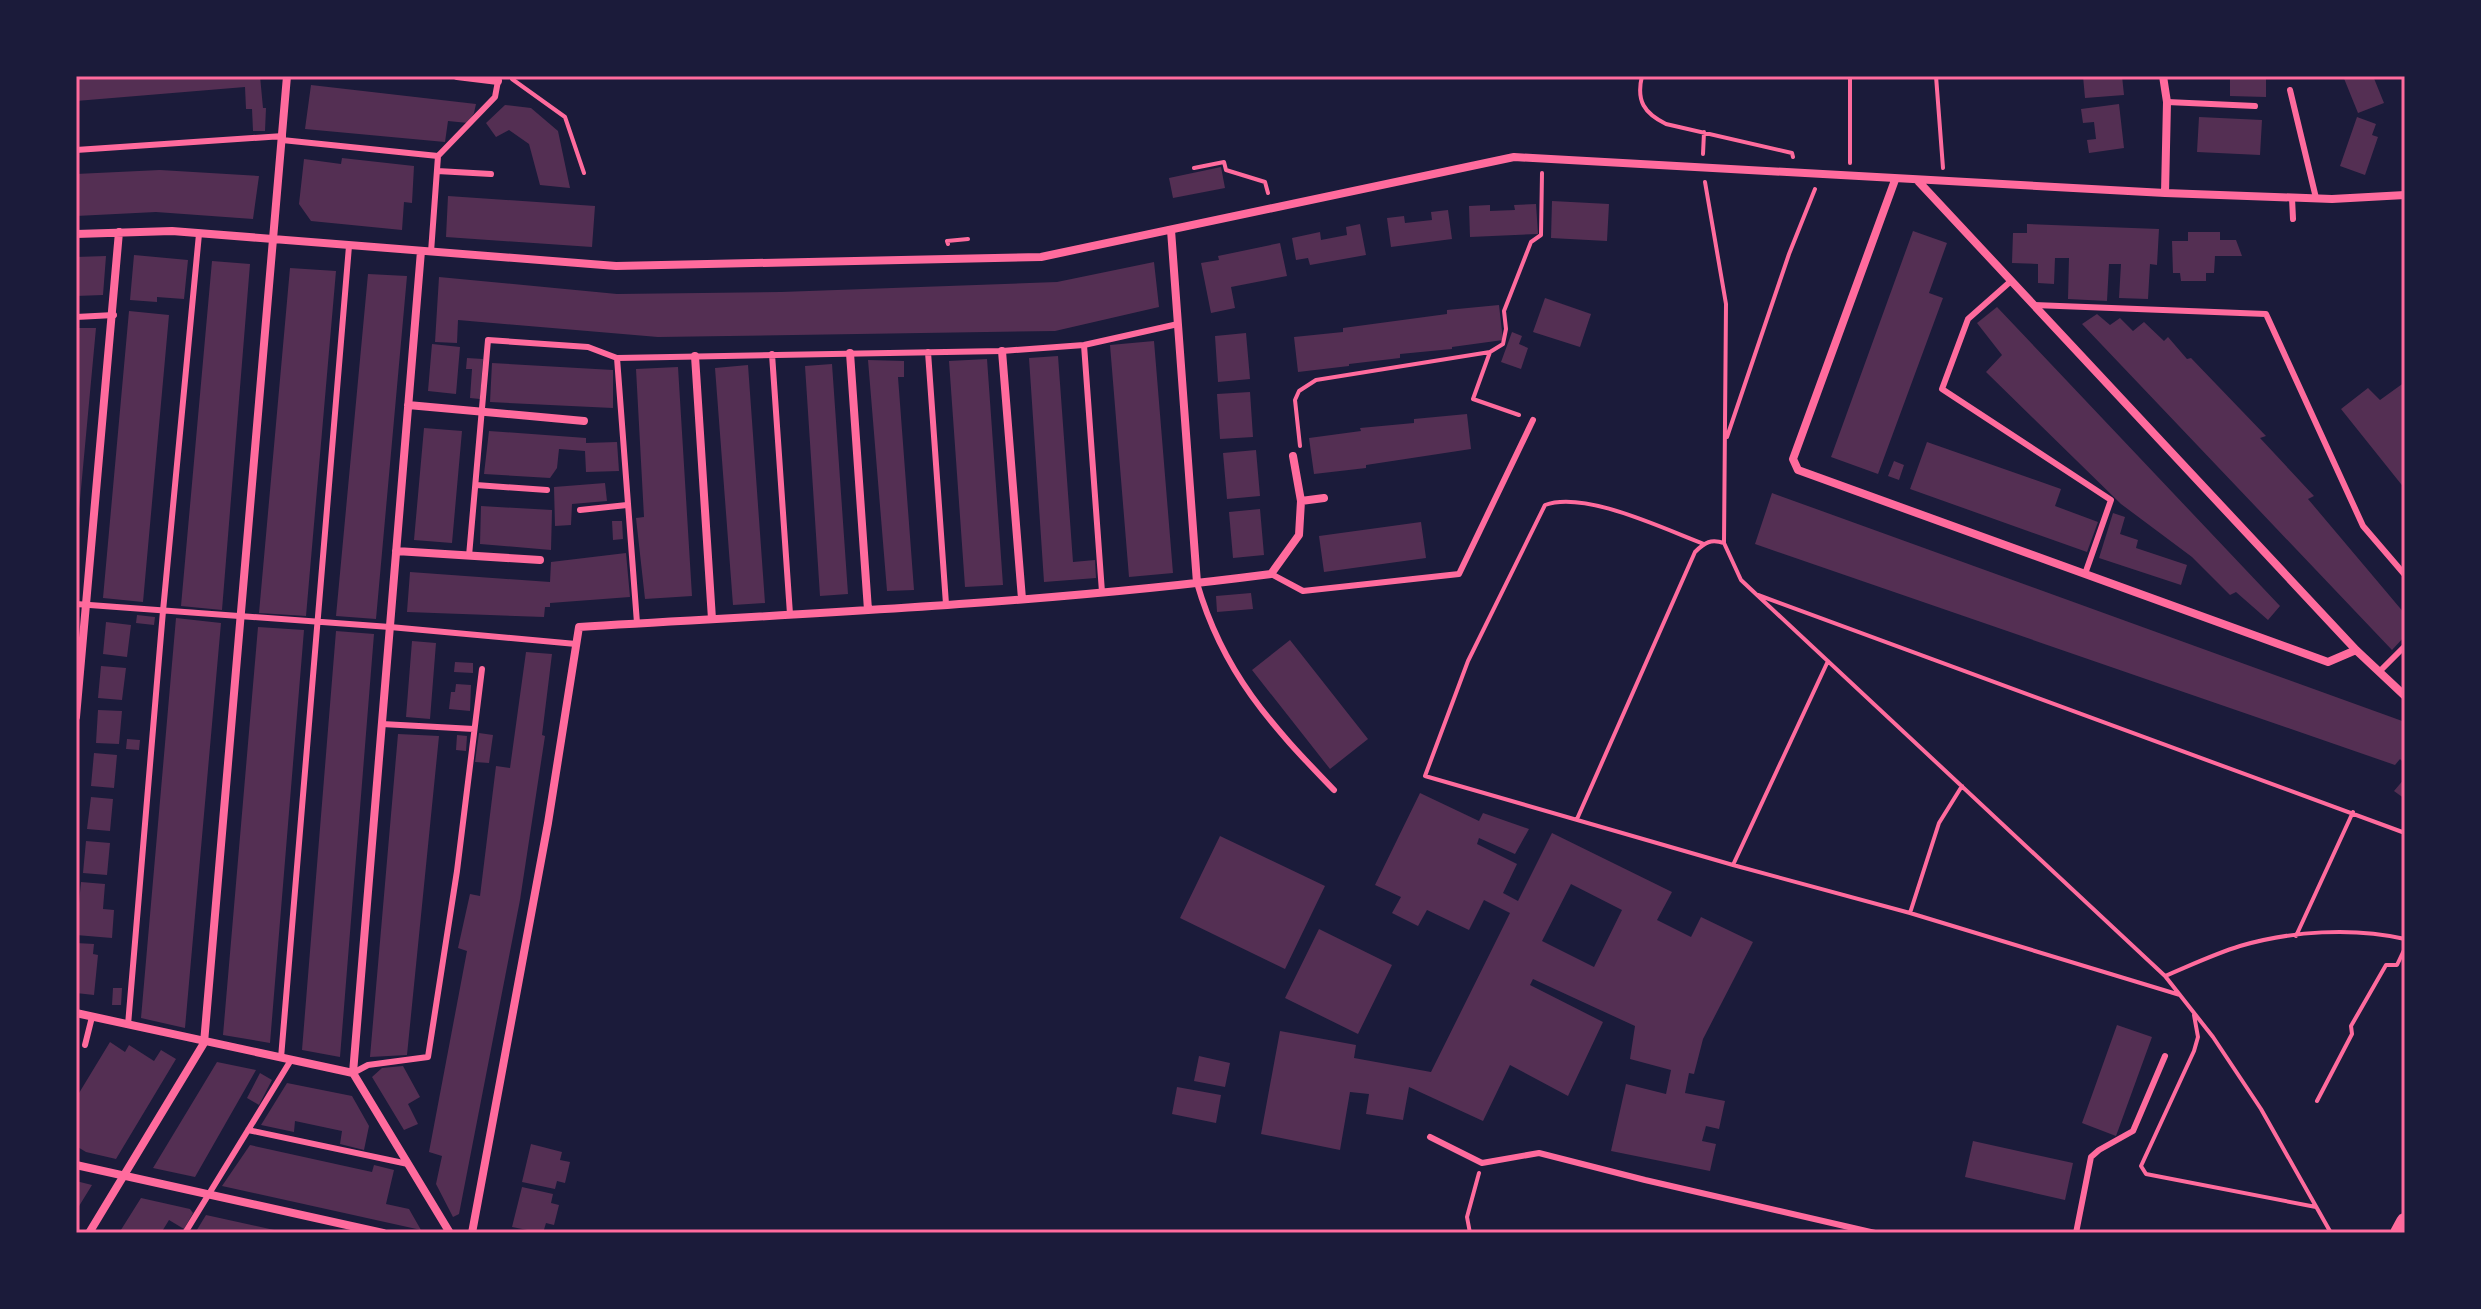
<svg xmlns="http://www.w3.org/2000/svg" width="2481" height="1309" viewBox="0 0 2481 1309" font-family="'Asap Condensed',sans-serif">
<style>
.building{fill:#542f53;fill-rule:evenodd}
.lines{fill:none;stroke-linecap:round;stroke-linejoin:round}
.path{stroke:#ff6b9d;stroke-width:4}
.service{stroke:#ff6b9d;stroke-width:6}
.minor{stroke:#ff6b9d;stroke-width:8}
.primary{stroke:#ff6b9d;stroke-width:18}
.neatline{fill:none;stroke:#ff6b9d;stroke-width:3}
</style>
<rect width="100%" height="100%" fill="#1b1b3a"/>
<!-- building -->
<path class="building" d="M76 76H260L263 108H266L265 131H253L252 109H246L245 87 76 101Z
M2083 76H2122L2124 95 2085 98Z
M2343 76H2373L2384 103 2358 113Z
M2230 78 2266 79V97L2230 96Z
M311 85 476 104 474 113 468 123 448 121 445 142 305 129Z
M2119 104 2124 148 2089 153 2087 140 2096 139 2094 122 2083 123 2081 109Z
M505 105 531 108 558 131 570 188 540 185 529 144 509 130 496 137 486 123Z
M2199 117 2262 120 2260 155 2197 152Z
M2357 117 2376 124 2372 135 2378 137 2365 175 2340 166Z
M342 158 414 166 412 203 404 202 402 230 311 221 299 204 304 159 341 164Z
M1221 167 1225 188 1173 198 1169 178Z
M160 170 259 176 253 219 156 212 76 216V174Z
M448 196 595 206 592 247 446 237Z
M1552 201 1609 204 1607 241 1551 238Z
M1536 204 1538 234 1470 237 1469 206 1490 205V211L1515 210 1514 205Z
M1448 210 1452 239 1391 247 1387 218 1404 216 1405 223 1432 220 1431 212Z
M1360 224 1366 255 1310 265 1308 258 1296 260 1292 238 1320 232 1321 240 1347 235 1346 227Z
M2027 224 2159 229 2157 265 2150 264 2148 299 2119 298 2121 264H2109L2107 301 2068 299 2069 258H2055L2054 284 2038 283V264L2012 263 2013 233H2027Z
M1913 231 1947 243 1929 293 1943 298 1878 474 1831 457Z
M2188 232H2220V240H2236L2242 256H2215L2214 273H2206V281H2181L2180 273H2173L2172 241H2188Z
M1280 243 1287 276 1231 287 1235 308 1211 313 1201 263 1219 260 1218 256Z
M134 255 188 260 184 299 157 297V302L130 300Z
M106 256 103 295 76 296V257Z
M212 261 250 264 222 610 181 606Z
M1154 262 1159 307 1055 331 658 337 458 320 457 343 435 342 439 277 617 294 781 292 1057 282Z
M290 268 336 271 306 616 259 613Z
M368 274 407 276 376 619 336 616Z
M1545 298 1591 314 1580 347 1533 332Z
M1499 305 1503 340 1452 347V349L1400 354V358L1349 364V366L1298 372 1294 337 1343 332V328L1447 314V310Z
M1997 307 2280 606 2268 620 2236 592 2230 595 2192 557 2121 504 1986 372 2002 355 1977 323Z
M129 311 169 315 143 602 103 598Z
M2097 314 2110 325 2120 318 2133 331 2144 322 2164 341 2168 337 2187 359 2191 358 2266 436 2260 438 2314 496 2308 499 2405 614V636L2392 650 2082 324Z
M76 328H96L78 521 76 520Z
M1512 332 1522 336 1519 344 1528 348 1521 369 1501 362Z
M1246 333 1250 379 1218 382 1215 336Z
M1154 341 1173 573 1129 577 1110 345Z
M432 344 460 347 456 394 428 391Z
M1058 356 1073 562 1095 560 1096 578 1044 582 1029 358Z
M467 358 483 359 480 399 470 398 472 369H466Z
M987 359 1003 585 965 587 949 361Z
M868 360 904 361V377H898L914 590 887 591Z
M492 363 613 370V408L490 402Z
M832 364 848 594 820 596 805 366Z
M748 365 765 603 733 605 715 368Z
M678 367 692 596 645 599 636 518 644 517 636 369Z
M2405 382V489L2341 409 2368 388 2380 400Z
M1250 392 1253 437 1220 439 1217 394Z
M1467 414 1471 449 1366 465V468L1314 474 1309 438 1361 431 1360 428 1414 423V419Z
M424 428 462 431 452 543 414 540Z
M489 431 586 438V443L617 442 619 471 586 472 585 451 559 449 557 468 550 478 484 474Z
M1927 442 2061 489 2055 506 2098 522 2087 552 1910 489Z
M1256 450 1260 496 1227 499 1223 453Z
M1894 461 1904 465 1899 480 1888 476Z
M605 483 607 501 572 504 571 525 555 526 554 487Z
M1772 493 2405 722V764L2400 759 2395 765 1755 544Z
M481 506 552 510 551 550 480 544Z
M1260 509 1264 555 1233 558 1229 512Z
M2113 513 2125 517 2120 534 2138 540 2136 548 2187 565 2181 585 2099 558Z
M612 521H622L623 539 613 540Z
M1421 522 1426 558 1324 572 1319 536Z
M626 553 630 597 550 603V607H545L544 617 407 612 410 572 550 582 551 562Z
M1251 593 1253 609 1217 612 1216 596Z
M137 615 155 617 154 625 136 623Z
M176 618 221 623 185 1028 141 1018Z
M106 622 131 625 127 657 103 654Z
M258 627 304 630 270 1043 223 1035Z
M336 631 374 634 340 1057 302 1050Z
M1290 640 1368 739 1330 769 1252 670Z
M412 641 436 643 430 719 406 717Z
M526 652 552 654 542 735 545 736 520 900 459 1214 453 1217 436 1184 442 1156 429 1152 467 951 458 948 470 894 480 896 496 766 510 768Z
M455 662 473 663V673L454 672Z
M101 666 126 668 122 700 98 698Z
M456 684 471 685 470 711 449 709 451 692H455Z
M98 710 122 711 119 744 96 743Z
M479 733 493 735 489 763 475 762Z
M398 734 439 736 407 1055 370 1057Z
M457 735 467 736 466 751 456 750Z
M127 739 140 740 139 750 126 749Z
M94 753 117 755 114 788 91 786Z
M2405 778V799L2394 791Z
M1420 793 1479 821 1483 813 1529 829 1515 854 1479 838 1477 844 1517 864 1503 893 1518 901 1552 833 1672 892 1657 920 1691 937 1701 917 1753 942 1703 1039 1694 1074 1689 1073 1685 1093 1725 1101 1719 1129 1706 1126 1702 1141 1716 1144 1710 1171 1611 1151 1626 1084 1666 1094 1671 1070 1630 1059 1635 1026 1533 979 1530 985 1603 1022 1568 1096 1510 1065 1483 1121 1409 1087 1403 1120 1366 1114 1369 1094 1350 1092 1340 1150 1261 1134 1280 1031 1356 1045 1354 1058 1431 1072 1510 913 1484 900 1469 930 1427 910 1418 926 1392 913 1401 897 1375 885ZM1571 884 1622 910 1594 967 1542 941Z
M91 797 113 799 110 831 87 829Z
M1220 836 1325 886 1285 969 1180 918Z
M86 841 110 843 107 875 83 873Z
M81 882 105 884 103 909 114 910 112 938 76 935Z
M1319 929 1392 965 1358 1034 1285 998Z
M76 943 94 944 93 954 98 955 94 995 76 993Z
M113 988H122L121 1005H112Z
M2117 1025 2152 1037 2116 1136 2082 1123Z
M110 1042 125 1052 129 1045 154 1061 161 1050 176 1059 116 1159 86 1152 76 1146V1098Z
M1199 1056 1230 1063 1225 1087 1194 1081Z
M217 1062 256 1070 195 1177 153 1168Z
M403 1066 420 1097 408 1104 418 1124 404 1130 372 1077 382 1068Z
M260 1073 272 1080 259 1105 247 1098Z
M287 1083 352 1096 369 1126 364 1150 340 1144 342 1131 295 1121 294 1132 261 1125Z
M1177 1087 1221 1095 1216 1123 1172 1114Z
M1973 1141 2073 1163 2065 1200 1965 1177Z
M531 1144 562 1152 560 1160 570 1162 565 1183 557 1181 555 1189 522 1182Z
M250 1145 372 1172 374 1165 394 1170 386 1204 409 1209 421 1230 222 1186Z
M76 1181 92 1185 76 1211Z
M522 1187 553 1194 551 1203 559 1205 554 1225 546 1223 543 1233 512 1227Z
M141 1198 190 1209 193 1213 184 1229 169 1220 161 1233H119Z
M206 1215 283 1232 282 1233H195Z"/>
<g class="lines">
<!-- path -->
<path class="path" d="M1642 76C1636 101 1644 113 1666 124L1792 153 1793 157
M1850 76V163
M1936 76 1943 168
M512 79 565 117 584 173
M1703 154 1704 132
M1194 168 1224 162 1226 170 1265 182 1268 193
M1705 182 1726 304 1724 543 1741 580 2165 976 2213 1037 2261 1109 2331 1233
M948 244 947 241 968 239
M1490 352 1503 344 1506 329 1504 311 1531 242 1541 235 1542 173
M1727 437 1789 254 1815 189
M1300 446 1295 400 1299 391 1316 380 1490 352 1473 399 1519 415
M1704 544C1664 529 1584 490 1545 505L1468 661 1425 776 1733 865 1828 661
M1758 595 2405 833
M1577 819 1695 552C1705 542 1711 539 1724 543
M1733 865 1910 913 2180 995
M1910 913 1939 823 1962 786
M2296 936 2353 812
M2165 976C2189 966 2214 954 2240 946 2291 931 2353 927 2405 939
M2194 1015 2198 1037 2194 1051 2141 1166 2146 1174 2316 1207
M2317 1101 2352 1034 2351 1026 2386 965H2397L2405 948
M1470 1233 1467 1217 1479 1173"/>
<!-- service -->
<path class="service" d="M2290 90 2316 198
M2167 102 2255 106
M282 140 438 156
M76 150 283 136
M437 171 491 174
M2292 198 2293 219
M431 252 438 156 495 97 498 81
M2011 281 1968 319 1942 389 2111 500 2085 574
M2034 305 2266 314 2363 526 2405 575
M76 317 114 315
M1084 345 1102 592
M928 352 946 604
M772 354 790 614
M617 358 637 623
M476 485 547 490
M580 510 627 505
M469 556 488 340 588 347 617 358 1002 351 1084 345 1178 324
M1271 574 1303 591 1459 574 1533 420
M1197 583C1223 673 1271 725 1334 790
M76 604 390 627 576 644
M2379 672 2405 646
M382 724 474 729
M128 1025 163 611 199 234
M85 1045 92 1017
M281 1058 349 246
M353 1073 368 1065 428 1057 457 871 482 669
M248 1130 408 1164
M1430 1137 1482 1163 1539 1153 1645 1180 1875 1233
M185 1233 291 1060
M2076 1233 2091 1157 2099 1150 2133 1131 2165 1056"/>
<!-- minor -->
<path class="minor" d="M457 76 498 81
M2163 76 2167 102 2165 193
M1895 180 1793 459 1798 470 2328 662 2356 650
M1918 181 2356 650 2405 696
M1171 230 1197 583
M76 234 172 231 616 266 1041 257 1514 157 2165 193 2332 199 2405 195
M421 251 353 1073 450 1233
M1002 351 1022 599
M850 353 868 610
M695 356 712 619
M408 405 584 421
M1301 501 1324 498
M396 551 540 560
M76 717 119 232
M76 1013 353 1073
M76 1165 383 1233
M89 1233 204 1043 287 76
M472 1233 548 823 579 627C810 613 1041 604 1271 574L1299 535 1301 501 1293 456"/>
<!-- primary -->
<path class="primary" d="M2399 1233 2405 1222"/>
</g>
<!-- border -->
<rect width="2481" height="1309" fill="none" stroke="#1b1b3a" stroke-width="156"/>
<rect x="78" y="78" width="2325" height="1153" class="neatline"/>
</svg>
